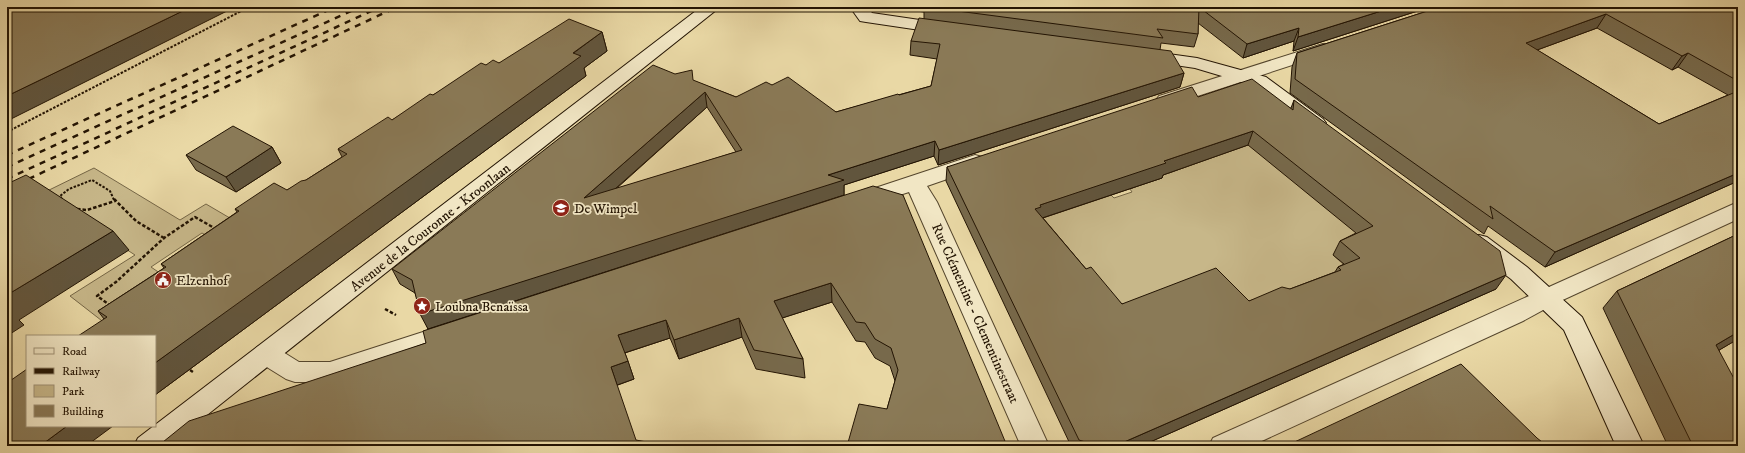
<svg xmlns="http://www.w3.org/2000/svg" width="1745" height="453" viewBox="0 0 1745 453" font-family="'IM FELL DW Pica',serif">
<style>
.green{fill:#c7b789;stroke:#756646}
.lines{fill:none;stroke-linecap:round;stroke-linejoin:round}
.street-casing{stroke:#54452c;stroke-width:2}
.secondary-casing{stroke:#231403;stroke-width:2}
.path-far1{stroke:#231403;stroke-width:2;stroke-dasharray:2.5 1.5;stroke-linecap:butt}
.path{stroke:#231403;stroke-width:2.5;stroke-dasharray:3.5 2;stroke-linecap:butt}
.street{fill:#f1e6c4;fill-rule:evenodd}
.secondary{fill:#f1e6c4;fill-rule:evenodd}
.rail{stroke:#231403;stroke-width:2.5;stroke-dasharray:6 6;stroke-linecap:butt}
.wall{fill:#77694b;stroke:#231403;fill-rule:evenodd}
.shaded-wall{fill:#61553d;stroke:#231403}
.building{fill:#8a7a57;stroke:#231403;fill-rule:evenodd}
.labels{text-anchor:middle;stroke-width:3.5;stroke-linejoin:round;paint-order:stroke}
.poi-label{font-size:14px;fill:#231403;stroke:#f1e6c4;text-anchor:start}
.street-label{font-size:14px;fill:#231403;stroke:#f1e6c4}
</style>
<rect width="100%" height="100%" fill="#e9d8a5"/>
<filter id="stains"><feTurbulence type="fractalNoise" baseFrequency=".005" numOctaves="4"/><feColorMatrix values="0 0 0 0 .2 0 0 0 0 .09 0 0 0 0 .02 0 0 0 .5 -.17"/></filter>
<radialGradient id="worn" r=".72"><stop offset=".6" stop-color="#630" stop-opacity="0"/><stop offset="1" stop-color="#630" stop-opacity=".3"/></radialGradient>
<!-- green -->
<path class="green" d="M1235 129 1380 239 1334 256 1361 280 1351 300 1101 325 1028 225 1055 207 1060 212 1109 193 1114 198 1132 192 1130 189 1140 185 1138 171 1149 182 1162 178 1165 169 1169 173 1202 161Z
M94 168 180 220 206 204 252 231 227 248 202 233 151 267 167 278 115 331 70 296 135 255 41 194Z"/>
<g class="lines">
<defs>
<path id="street" d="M1323 44 1329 45 1332 49 1329 53 1173 104 1166 106 1159 104 1156 100 1159 96Z
M975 155 982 157 985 162 982 167 927 186 937 202 1049 446H1021L909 192 862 207 854 205 851 200 854 195Z
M1738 202V219L1554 304 1523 321 1251 446H1209L1213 438Z
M454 322 463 325 466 332 463 339 330 382H295L286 379 257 361 254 354 257 347 266 344 275 347 299 362H330Z"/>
<path id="secondary" d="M701 7H720L168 446H134L138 438Z
M850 7H867L872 13 947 24 953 25 956 29 953 33 947 34 866 22 860 21Z
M1147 51 1197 58 1266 77 1323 119 1326 123 1323 127 1316 129 1309 127 1252 85 1195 68 1141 60 1138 56 1141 52Z
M1479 235 1487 237 1527 267 1582 317 1644 446H1616L1564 330 1511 279 1471 249 1468 243 1471 237Z"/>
</defs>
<!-- street casing -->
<use href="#street" class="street-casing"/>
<!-- secondary casing -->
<use href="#secondary" class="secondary-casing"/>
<!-- path-far1 -->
<path class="path-far1" d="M7 132 249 7
M62 199 60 196 69 189 92 180 110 191 114 200"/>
<!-- path -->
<path class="path" d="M114 199 136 221 164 238
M77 209 87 210 115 201
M111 306 97 296 116 282 164 238 195 217 216 229
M385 309 396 315
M190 370 193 372"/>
<!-- street -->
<use href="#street" class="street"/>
<!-- secondary -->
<use href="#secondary" class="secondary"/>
<!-- rail -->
<path class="rail" d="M7 155 335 7
M7 167 360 7
M7 179 380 7
M7 189 397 7"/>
</g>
<!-- wall -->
<path class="wall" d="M886 7H1430L1293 51 1294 41 1243 58 1198 23V34L1194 47 1161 43 1160 50 1184 73 1180 87 938 165 934 156 844 185V195L1007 446 887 409 895 381 890 366 875 358 865 342 856 341 832 302 782 318 803 359 805 378 756 369 742 337 679 359 670 338 625 353 634 379 618 385 158 446 426 343 614 269 428 329 415 293 400 284 392 269 694 81 736 97 772 85 836 112 931 86 937 59 910 55 911 41 924 19V12ZM707 107 736 152 616 189Z
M1440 7H1738V181L1545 267 1488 226 1484 234 1290 93 1292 67 1297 53ZM1597 28 1672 70 1678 67 1728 95 1659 124 1537 50Z
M602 32 607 51 584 68 586 76 155 395V336L104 319 98 311 164 268 161 264 237 212 235 209 287 190 306 180 342 157 338 149 392 120 433 95 486 65 499 63Z
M1294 100 1496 289 1141 446H1071L946 181 947 167 1291 108ZM1248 145 1356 233 1340 241 1333 255 1344 264 1338 267 1335 272 1290 289 1249 301 1122 304 1086 269 1043 218 1162 178 1163 175Z
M272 147 281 163 236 192 196 170 186 155Z
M1738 234V339L1719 350 1738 446H1668L1603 308 1617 291Z"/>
<!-- shaded-wall -->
<path class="shaded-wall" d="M191 7H235L7 121V96Z
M1394 7H1430L1293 51 1298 37Z
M1606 14 1597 28 1518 57 1526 43Z
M1299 28 1294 41 1243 58 1247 44Z
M602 32 607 51 584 68 586 76 155 395V363Z
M1688 53 1678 67 1672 70 1682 56Z
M1184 73 1180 87 938 165 939 150Z
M705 92 707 107 588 213 584 198Z
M1253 131 1248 145 1163 175 1162 178 1039 219 1035 209 1040 205 1164 161Z
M935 141 934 156 844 185V195L428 329 420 314 828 175Z
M272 147 281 163 236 192 226 177Z
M1738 173V181L1545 267 1555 252Z
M113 231 129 250 19 320 24 325 7 336V295Z
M1506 275 1496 289 1141 446H1115Z
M831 283 832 302 776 320 774 301Z
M739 318 742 337 679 359 674 340Z
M666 320 670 338 624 353 618 335Z
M1738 332V339L1699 362 1716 345Z
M628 361 634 379 617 385 611 367Z
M67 426H113L86 446H40Z"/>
<!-- building -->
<path class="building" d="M7 7H191L7 96Z
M927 7H1394L1298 37 1299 28 1247 44 1199 7 1198 34 1157 29 1163 38Z
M1440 7H1738V81L1688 53 1682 56 1606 14 1526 43 1659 124 1738 91V173L1555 252 1490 206 1493 219 1295 79 1297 53Z
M919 18 1171 51 1184 73 939 150 935 141 828 175 844 180 420 314 412 280 392 269 653 65 675 74 692 70 693 80 736 97 766 82 772 85 788 77 836 112 898 94 899 95 931 86 940 44 911 41ZM705 92 742 150 584 198Z
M569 19 602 32 573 53 581 56 155 363V336H78L107 317 98 311 166 267 161 264 239 211 235 209 274 183 287 190 301 181 306 180 347 154 338 149 388 117 392 120 430 94 433 95 481 63 486 65 493 60 499 63Z
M1252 79 1293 110 1294 100 1500 251 1506 275 1115 446H1098L1079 440 947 167 1192 87 1198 97ZM1253 131 1373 226 1340 241 1360 258 1338 267 1341 270 1290 289 1282 287 1249 301 1216 268 1122 304 1091 267 1086 269 1035 209 1041 207 1040 205 1166 163 1164 161Z
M233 126 272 147 226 177 186 155Z
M26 175 113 231 7 295V184Z
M873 186 903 195 1007 446H847L859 404 887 409 898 370 891 348 875 339 865 323 856 322 831 283 774 301 803 359 754 350 739 318 674 340 666 320 618 335 628 361 611 367 636 440 668 446H158L189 421 426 343 423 331Z
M1738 234V332L1716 345 1738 386V446H1693L1617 291Z
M1461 364 1537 438 1547 446H1286Z
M27 369V426H67L40 446H7V383Z"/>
<!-- icons -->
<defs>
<symbol id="school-disc" viewBox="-11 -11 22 22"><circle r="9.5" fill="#8f2418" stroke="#f1e6c4"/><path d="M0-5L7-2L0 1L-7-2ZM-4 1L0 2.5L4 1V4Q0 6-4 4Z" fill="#fff"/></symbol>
<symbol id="civic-disc" viewBox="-11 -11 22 22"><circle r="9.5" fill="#8f2418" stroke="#f1e6c4"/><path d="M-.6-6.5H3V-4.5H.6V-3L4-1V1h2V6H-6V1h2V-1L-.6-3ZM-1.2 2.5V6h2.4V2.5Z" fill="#fff"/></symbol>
<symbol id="sight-disc" viewBox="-11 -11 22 22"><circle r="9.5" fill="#8f2418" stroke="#f1e6c4"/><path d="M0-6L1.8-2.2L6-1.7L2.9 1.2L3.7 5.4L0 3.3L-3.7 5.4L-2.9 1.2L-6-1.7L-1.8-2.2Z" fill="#fff"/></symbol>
</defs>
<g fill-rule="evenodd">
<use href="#school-disc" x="551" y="198" width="20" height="20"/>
<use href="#civic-disc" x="153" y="270" width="20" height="20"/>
<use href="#sight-disc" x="412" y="296" width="20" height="20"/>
</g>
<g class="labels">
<!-- poi labels -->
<g class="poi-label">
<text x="574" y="213">De Wimpel</text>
<text x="176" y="285">Elzenhof</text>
<text x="435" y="311">Loubna Benaïssa</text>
</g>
<!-- street labels -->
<g class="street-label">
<text transform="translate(430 227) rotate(-38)" y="5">Avenue de la Couronne - Kroonlaan</text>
<text transform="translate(976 313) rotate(66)" y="5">Rue Clémentine - Clementinestraat</text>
</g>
</g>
<!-- margin -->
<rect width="1745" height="453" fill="none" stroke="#e9d8a5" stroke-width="24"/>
<rect x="8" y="8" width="1729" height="437" fill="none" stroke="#231403" stroke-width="2"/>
<rect x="12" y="12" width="1721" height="429" fill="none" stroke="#231403"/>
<!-- legend -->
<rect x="26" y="335" width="130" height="92" fill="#f1e6c4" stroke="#9f9277"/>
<rect x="34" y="348" width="20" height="6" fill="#f1e6c4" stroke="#9f9277"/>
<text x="62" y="355" font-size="12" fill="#231403">Road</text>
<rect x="34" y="368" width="20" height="6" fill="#231403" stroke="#9f9277"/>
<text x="62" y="375" font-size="12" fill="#231403">Railway</text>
<rect x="34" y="385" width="20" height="12" fill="#c7b789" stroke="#9f9277"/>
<text x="62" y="395" font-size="12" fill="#231403">Park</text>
<rect x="34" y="405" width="20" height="12" fill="#8a7a57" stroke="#9f9277"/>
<text x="62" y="415" font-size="12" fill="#231403">Building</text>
<rect width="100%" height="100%" filter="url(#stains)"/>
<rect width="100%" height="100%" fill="url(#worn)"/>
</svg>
